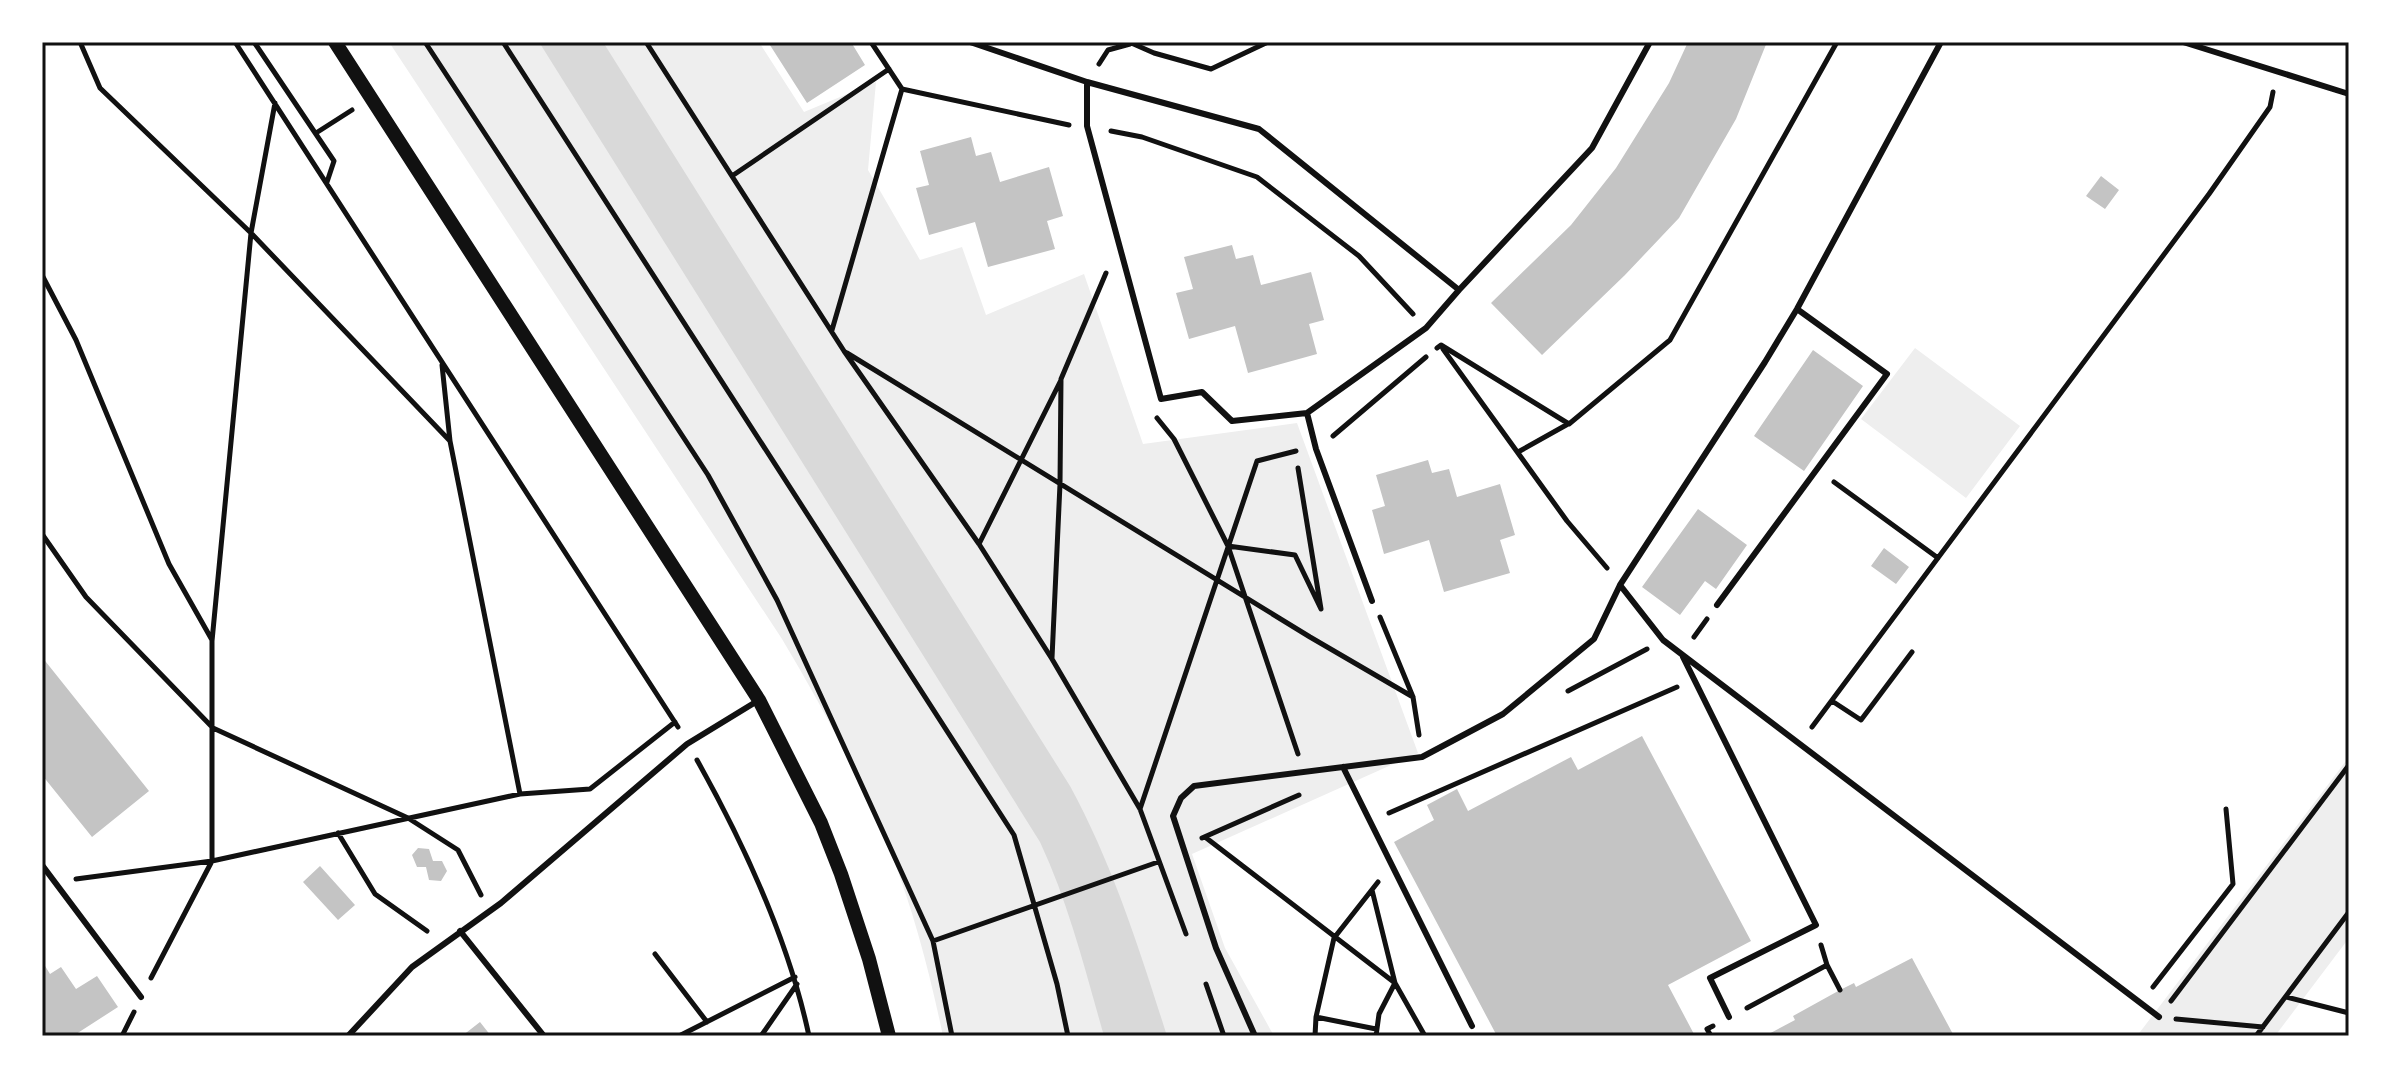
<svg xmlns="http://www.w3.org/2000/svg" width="2391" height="1078" viewBox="0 0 2391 1078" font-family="Inter,sans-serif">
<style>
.green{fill:#eee}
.water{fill:#d9d9d9}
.building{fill:#c4c4c4}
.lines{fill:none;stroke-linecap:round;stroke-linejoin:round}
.path{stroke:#111;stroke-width:5}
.service{stroke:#111;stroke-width:6}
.tertiary{stroke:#111;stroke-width:14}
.neatline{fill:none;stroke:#111;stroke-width:3}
</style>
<rect width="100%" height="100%" fill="#fff"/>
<!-- green -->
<path class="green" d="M389 42H759L804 112 876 82 868 170 920 260 962 247 986 315 1084 274 1143 444 1297 423 1418 753 1192 854 1225 948 1274 1036H943C930 974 914 912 891 853 861 778 823 708 782 639Z
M1915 348 2020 426 1966 498 1861 419Z
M2349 757V938L2275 1036H2137Z"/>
<!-- water -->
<path class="water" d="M539 42H603L1070 786C1113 865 1140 951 1167 1036H1104C1085 970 1069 904 1040 842Z"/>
<!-- building -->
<path class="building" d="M768 42H851L865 65 807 103Z
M1688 42H1767L1736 119 1679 218 1625 275 1542 355 1491 303 1571 225 1616 168 1669 83Z
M971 137 976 156 991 152 1000 182 1049 167 1063 216 1047 221 1055 249 988 267 975 222 929 235 916 188 929 185 920 151Z
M2101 176 2119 190 2105 209 2086 196Z
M1232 245 1236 259 1253 255 1261 285 1311 272 1324 320 1309 324 1317 354 1248 373 1235 326 1189 339 1176 293 1193 289 1184 257Z
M1813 350 1863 386 1804 471 1754 436Z
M1428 460 1432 473 1449 469 1457 497 1500 484 1515 535 1500 540 1510 573 1444 592 1429 540 1384 554 1372 510 1385 506 1376 475Z
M1698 509 1747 545 1716 589 1705 581 1680 615 1642 587Z
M1884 548 1909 567 1896 584 1871 566Z
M42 657 149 791 92 837 42 775Z
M1642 736 1751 941 1668 985 1695 1036H1497L1394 842 1434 820 1427 805 1457 789 1468 811 1571 757 1578 770Z
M418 848 429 849 433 861H442L447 871 441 881 429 880 426 867H417L412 855Z
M320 866 355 905 338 920 303 882Z
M1912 958 1954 1036H1765L1795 1020 1793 1016 1840 990 1854 983 1856 987Z
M42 961 50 974 61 967 76 989 97 976 118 1007 73 1036H42Z
M480 1022 491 1036H462Z"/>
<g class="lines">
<!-- path -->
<path class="path" d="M80 42 100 88 251 233 450 441 442 365
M235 42 678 727
M254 42 334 161 327 182
M425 42 708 475 777 600 933 941 952 1036
M503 42 1014 835 1057 984 1068 1036
M646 42 844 351 979 544 1052 659 1140 809 1186 934
M871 42 902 89 1069 125
M1129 42 1154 53 1211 69 1268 42
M1099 64 1108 50 1130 44 1128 42
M1111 131 1142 137 1257 177 1359 256 1413 314
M316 133 352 110
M732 176 889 69
M42 275 76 340 169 564 212 640
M832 330 902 89
M1437 348 1441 345 1569 424 1670 340 1837 42
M1443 349 1567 521 1607 568
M847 353 1310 637 1413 697
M1157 418 1174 439 1228 546 1298 754
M1333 436 1426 357
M450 441 520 794
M1518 452 1568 424
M1834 482 1938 558
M42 534 86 597 213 728 408 818 458 850 481 895
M979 544 1061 380
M1228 546 1295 555 1321 609 1298 468
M1380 617 1413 697 1419 735
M1694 637 1707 619
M1052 658 1060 484 1061 379 1106 273
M1568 691 1647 649
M1832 701 1861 720 1912 652
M1812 727 2209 194 2270 107 2273 92
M697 760C744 844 789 942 809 1036
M1140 809 1257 461 1296 451
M1389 813 1677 687
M338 833 375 894 427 931
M1205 837 1395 983 1379 1014 1376 1036
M1202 838 1299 795
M76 879 212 861 520 794 590 789 675 722
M1372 890 1395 983 1425 1036
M933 941 1158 862
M1821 945 1827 965
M655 954 707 1022
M151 978 212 861V641L251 233 275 103
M1206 984 1224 1036
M2153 987 2233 884 2226 809
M2286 997 2349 1013
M2171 1001 2349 765
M1747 1008 1827 965 1840 990
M1316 1017 1376 1029
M2176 1019 2263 1027
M122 1036 134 1012
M679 1036 795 977
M761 1036 797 984
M1315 1036 1316 1017 1334 938 1378 882
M1711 1036 1707 1029 1713 1026
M2256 1036 2349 912"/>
<!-- service -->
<path class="service" d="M970 42 1087 82 1259 129 1459 290 1592 148 1650 42
M2183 42 2349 94
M1087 82V126L1161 399 1202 392 1232 421 1307 413
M1620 585 1663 640 2159 1017
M1372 601 1316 449 1307 413 1426 328 1459 290
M1717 605 1887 374 1797 309
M1683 657 1816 925 1710 978 1729 1017
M1343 767 1472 1026
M42 865 141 997
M460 931 544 1036
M348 1036 412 967 501 903 687 744 759 700
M1255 1036 1216 948 1173 816 1181 798 1194 786 1422 757 1503 714 1594 639 1620 585 1765 362 1797 309 1941 42"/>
<!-- tertiary -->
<path class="tertiary" d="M335 42 759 700 821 823 841 874 869 959 889 1036"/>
</g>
<!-- border -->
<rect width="2391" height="1078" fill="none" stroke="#ffffff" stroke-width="88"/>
<rect x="44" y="44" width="2303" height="990" class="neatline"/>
</svg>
